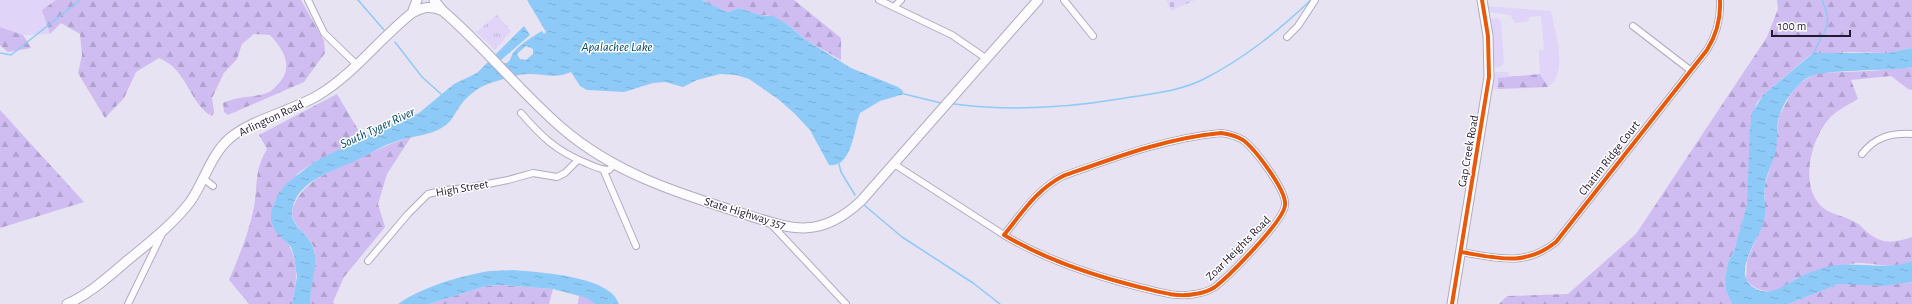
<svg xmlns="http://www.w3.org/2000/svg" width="1912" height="304" viewBox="0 0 1912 304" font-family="'Alegreya Sans',sans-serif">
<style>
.green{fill:#e0d5f8}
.forest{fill:url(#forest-firs)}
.cemetery{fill:url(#cemetery-stones)}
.park{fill:url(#park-tufts)}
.water{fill:url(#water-ripples);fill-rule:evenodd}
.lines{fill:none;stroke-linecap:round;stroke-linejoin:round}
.stream{stroke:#8ecaf8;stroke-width:1.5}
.street-casing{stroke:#b2abbf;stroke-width:8}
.secondary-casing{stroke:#b2abbf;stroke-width:11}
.street{stroke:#fcfbfd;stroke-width:6}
.secondary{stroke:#fcfbfd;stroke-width:9}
.cycleway-casing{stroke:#fff;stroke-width:6}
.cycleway{stroke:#e8590c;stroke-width:4}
.labels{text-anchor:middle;stroke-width:3;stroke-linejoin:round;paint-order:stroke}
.street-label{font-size:12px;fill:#231933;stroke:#fff}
.water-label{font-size:13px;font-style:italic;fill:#00496e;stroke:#fff}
</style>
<defs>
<pattern id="forest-firs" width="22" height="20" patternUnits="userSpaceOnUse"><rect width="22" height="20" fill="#cfbcf1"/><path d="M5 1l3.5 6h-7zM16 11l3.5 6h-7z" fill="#b1a1cf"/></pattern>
<pattern id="cemetery-stones" width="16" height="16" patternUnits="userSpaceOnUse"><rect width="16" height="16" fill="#e0d5f8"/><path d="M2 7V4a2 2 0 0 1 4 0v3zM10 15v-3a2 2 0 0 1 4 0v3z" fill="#c0b6d5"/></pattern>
<pattern id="park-tufts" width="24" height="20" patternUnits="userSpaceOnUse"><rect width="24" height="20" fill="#e0d5f8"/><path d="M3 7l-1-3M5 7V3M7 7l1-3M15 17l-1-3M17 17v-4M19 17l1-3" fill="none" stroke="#c0b6d5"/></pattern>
<pattern id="water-ripples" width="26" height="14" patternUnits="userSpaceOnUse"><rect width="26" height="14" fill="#8ecaf8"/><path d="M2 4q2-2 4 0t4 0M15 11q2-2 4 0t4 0" fill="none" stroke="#7aadd5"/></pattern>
</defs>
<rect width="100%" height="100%" fill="#e8e3f3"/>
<!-- green -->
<path class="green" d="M0 0H56L42 10 50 34 23 35 0 27Z
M1487 6 1551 11C1555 31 1569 73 1548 87L1540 74 1539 50H1544L1541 16 1529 17V21L1515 23 1510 15 1488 12Z
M1497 18 1501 21 1504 62 1502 66 1497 68 1494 66 1489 19Z
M1496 72H1508L1510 77 1498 78V89H1493V75Z"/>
<!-- forest -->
<path class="forest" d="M56 0H301L324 41 325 53 304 82 228 115 224 112 223 103C239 95 257 98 269 92 272 91 276 86 278 84 295 67 283 49 270 35L254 34 242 44 237 59 224 73 212 98 214 112 212 116C196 109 188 82 175 69 171 64 165 61 159 58L136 72 124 98 105 118 78 73 82 55 80 34 61 23 50 34 42 10Z
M702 0H794L841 38V60L806 40 788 25 768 15H760L739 8 729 12 725 11Z
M1777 0H1912V48L1887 53 1851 52 1810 55 1763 95 1756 104 1749 171 1747 204 1734 251 1728 262 1725 278 1726 291 1732 304H1499L1507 296 1568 294 1636 234 1767 37 1778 9Z
M0 27 23 35 31 48 8 52 0 45Z
M1912 67V90L1908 89 1891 76 1851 80 1858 99C1848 105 1835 111 1828 120 1811 140 1800 183 1820 205 1828 214 1842 215 1853 221 1858 223 1863 228 1867 232 1883 245 1894 243 1912 237V261C1889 270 1880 263 1857 263 1846 264 1813 274 1800 277 1791 280 1784 290 1773 291 1761 292 1754 288 1746 280L1747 260 1764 221 1765 185 1775 151 1779 116 1791 94 1799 84 1816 73 1872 71Z
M1540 74 1548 87 1498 89V78Z
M337 94 363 138 314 162 297 174 284 239C300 258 297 281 292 304H249L229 280C239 257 249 232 254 207 258 184 254 171 267 149L259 135Z
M0 110 84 202 0 228Z
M411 137 387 174 378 204 385 227 344 277 333 302 334 304H310C310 286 317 267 314 249 311 236 293 228 292 213 292 208 296 200 299 196 314 175 337 169 360 158 377 150 393 142 411 137Z
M1912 282V304H1788L1839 284H1901Z
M502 285 553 289 549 304H429L486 286Z
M579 295 588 298 595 304H578Z"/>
<!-- cemetery -->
<path class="cemetery" d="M1166 0H1195L1171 11Z"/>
<!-- park -->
<path class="park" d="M497 15 511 31 495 50 476 32Z"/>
<!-- water -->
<path class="water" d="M527 0H702L725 11 729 12 739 8 760 15 773 16 788 25 806 40 851 68 898 87 902 90 904 94 880 101 860 113C854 128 852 169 829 165L810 130 794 113 778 99 749 79 736 75 720 74 697 80 683 87 665 82 653 83 624 92 587 90 580 86 571 72C556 79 544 74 529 74 516 74 500 80 488 84 477 88 466 97 460 106 454 114 452 122 443 127 430 136 411 136 397 141 384 145 373 152 361 158 338 170 296 179 292 211 290 226 309 234 313 247 319 264 310 286 310 304H292L297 277 294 256 291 247 275 231 271 220V211L278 195 286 184 314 162 376 131 419 113 454 84 477 73 524 26 530 35 493 67 501 63H507C511 60 511 56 513 53 520 44 532 37 542 31L544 34 546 32ZM526 46 533 49V54L526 60 520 59 517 54Z
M1912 48V67C1889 72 1822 68 1807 78 1795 86 1783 102 1779 117 1776 127 1778 139 1776 150 1773 163 1766 174 1765 187 1763 198 1767 210 1764 221 1760 238 1731 272 1753 287 1769 299 1786 284 1800 277 1807 273 1815 271 1823 268 1855 259 1881 272 1912 261V282L1884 286 1839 284 1788 304H1732L1726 291 1725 278 1728 262 1734 251 1747 204 1750 127 1752 113 1763 95 1813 53H1887Z
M513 270C538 272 611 276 619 304H595L587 298 553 289 502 285 486 286 429 304H398C419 289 453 278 479 273 489 270 502 271 513 270Z"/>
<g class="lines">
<!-- stream -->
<path class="stream" d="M358 0 384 30
M395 42 422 77 441 94
M0 53 11 55 80 0
M1813 55C1822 31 1835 28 1822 0
M904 94 941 103
M954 104C1009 111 1065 108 1119 99 1149 94 1178 92 1204 79 1245 58 1278 31 1311 0
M839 164 841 172 855 195
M864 205 902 237 973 283 1000 304"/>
<defs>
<path id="street" d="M308 0 324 33 357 65
M879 0 952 35 987 59
M1064 0 1093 36
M894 7 901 0
M1633 26 1690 70
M1287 37 1298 26 1315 0
M521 113C541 136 556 151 586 163 593 166 601 170 609 170L614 165
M1221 133C1229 134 1236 136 1243 140 1255 149 1287 191 1285 205 1284 221 1229 276 1215 287 1209 291 1202 293 1195 294 1176 298 1157 291 1139 287 1091 275 1046 260 1004 235 1022 213 1036 190 1063 176 1114 158 1166 138 1221 133Z
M1862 154C1875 137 1891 133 1912 134
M894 164 1004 235
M603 169 636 246
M204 179 213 186
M770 223 846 304
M1461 252C1497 258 1525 267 1556 242L1707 50C1717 34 1721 19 1720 0
M368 261 408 214 428 194 445 190 467 188 508 180 533 173 557 177 565 173 578 160
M128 304 163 232"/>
<path id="secondary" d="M434 0 443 11C485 47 520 92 562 128 613 172 674 192 738 212 789 228 817 242 861 201L1038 0
M412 13 417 0
M67 304C90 294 109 276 128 260 150 242 173 224 190 202 204 182 211 154 230 138 251 120 291 111 317 96 353 75 379 39 412 13 423 7 431 5 443 11
M1452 304 1489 77 1488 36 1482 0"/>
</defs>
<!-- street casing -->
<use href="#street" class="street-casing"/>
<!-- secondary casing -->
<use href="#secondary" class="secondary-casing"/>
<!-- street -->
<use href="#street" class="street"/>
<!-- secondary -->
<use href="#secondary" class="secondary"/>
<defs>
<path id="cycleway" d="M1221 133C1229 134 1236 136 1243 140 1255 149 1287 191 1285 205 1284 221 1229 276 1215 287 1209 291 1202 293 1195 294 1176 298 1157 291 1139 287 1091 275 1046 260 1004 235 1022 213 1036 190 1063 176 1114 158 1166 138 1221 133Z
M1461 252C1497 258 1525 267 1556 242L1707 50C1717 34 1721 19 1720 0
M1452 304 1489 77 1488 36 1482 0"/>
</defs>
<!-- cycleway casing -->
<use href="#cycleway" class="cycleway-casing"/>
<!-- cycleway -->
<use href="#cycleway" class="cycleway"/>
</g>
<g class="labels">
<!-- street labels -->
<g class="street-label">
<text transform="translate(271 118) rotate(-25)" y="4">Arlington Road</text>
<text transform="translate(1468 151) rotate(-80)" y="4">Gap Creek Road</text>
<text transform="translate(1609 158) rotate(-52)" y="4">Chatim Ridge Court</text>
<text transform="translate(462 188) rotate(-10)" y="4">High Street</text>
<text transform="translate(745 213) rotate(17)" y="4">State Highway 357</text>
<text transform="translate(1238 248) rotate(-45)" y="4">Zoar Heights Road</text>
</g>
<!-- water labels -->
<g class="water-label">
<text x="617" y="51">Apalachee Lake</text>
<text transform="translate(377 127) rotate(-25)" y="5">South Tyger River</text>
</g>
</g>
<!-- scale -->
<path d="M1772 30v6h78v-6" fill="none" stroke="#231933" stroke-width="2"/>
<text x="1778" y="30" font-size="12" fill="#231933" stroke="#ffffff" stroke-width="3" paint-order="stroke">100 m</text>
</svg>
